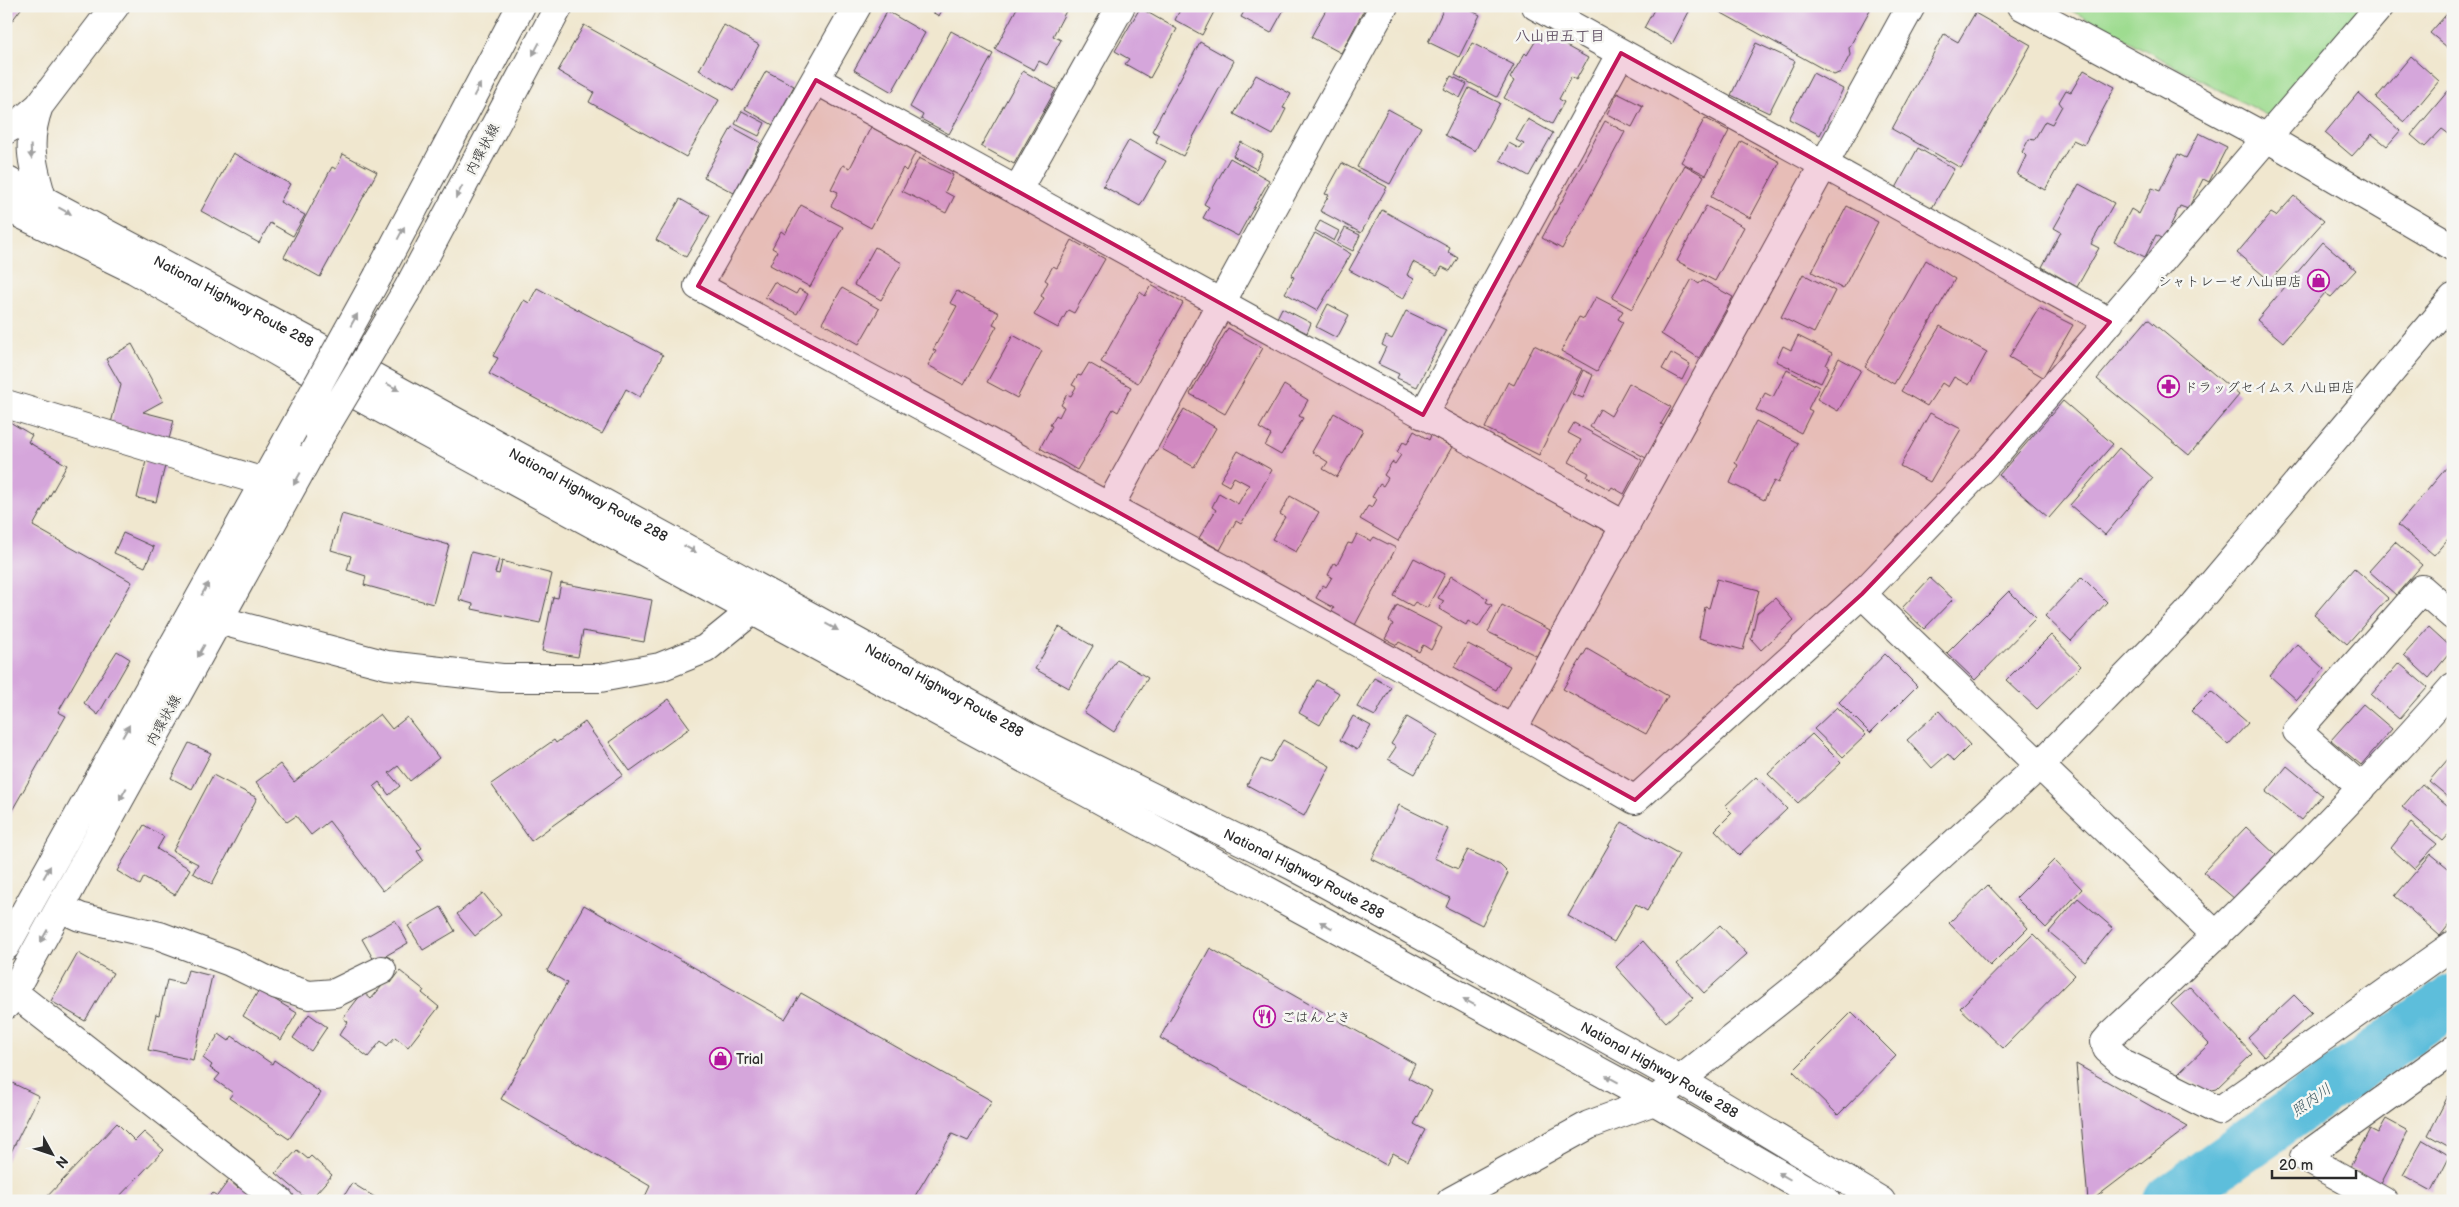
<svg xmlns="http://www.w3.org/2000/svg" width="2459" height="1207" viewBox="0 0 2459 1207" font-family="'Balsamiq Sans','Klee One',sans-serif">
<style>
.green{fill:#9edc90;stroke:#64845e}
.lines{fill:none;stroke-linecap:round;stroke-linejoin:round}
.river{stroke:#5dbedb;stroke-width:50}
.building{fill:#d5a6db}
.minor-casing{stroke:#494744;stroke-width:30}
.highway-casing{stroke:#494744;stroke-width:30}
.minor{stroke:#fff;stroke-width:28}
.highway{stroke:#fff;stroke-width:28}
.minor-bridge-casing{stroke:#494744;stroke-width:30;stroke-linecap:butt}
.minor-bridge{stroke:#fff;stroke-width:28}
.oneway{fill:#a0a0a0}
.marked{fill:#c2185b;fill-opacity:0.2;stroke:#c2185b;stroke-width:4;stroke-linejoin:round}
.labels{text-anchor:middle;stroke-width:5;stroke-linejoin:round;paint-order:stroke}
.street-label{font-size:14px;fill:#2b2b2b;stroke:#f6f6f2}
.poi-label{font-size:14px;fill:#2b2b2b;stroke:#f6f6f2;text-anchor:start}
.neighbourhood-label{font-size:15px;font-weight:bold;fill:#665669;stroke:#f6f6f2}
.water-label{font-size:15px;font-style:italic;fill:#3a5760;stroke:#f6f6f2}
</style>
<rect width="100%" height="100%" fill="#f6f6f2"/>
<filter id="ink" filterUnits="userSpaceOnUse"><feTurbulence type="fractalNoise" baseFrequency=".02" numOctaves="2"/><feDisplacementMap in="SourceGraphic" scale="10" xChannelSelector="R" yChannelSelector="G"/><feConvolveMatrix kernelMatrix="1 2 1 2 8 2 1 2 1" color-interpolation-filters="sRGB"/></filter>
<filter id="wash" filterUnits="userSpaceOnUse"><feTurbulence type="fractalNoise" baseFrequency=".0096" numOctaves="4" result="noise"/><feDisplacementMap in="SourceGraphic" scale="20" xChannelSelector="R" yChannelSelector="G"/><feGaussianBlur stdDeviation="1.12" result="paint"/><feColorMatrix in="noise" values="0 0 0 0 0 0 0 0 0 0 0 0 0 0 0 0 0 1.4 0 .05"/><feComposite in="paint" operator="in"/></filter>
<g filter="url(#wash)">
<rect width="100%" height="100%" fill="#f0e7cf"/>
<!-- green -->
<path class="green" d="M2063 6H2363L2270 117Z"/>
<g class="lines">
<!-- river -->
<path class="river" d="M2168 1201 2453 999"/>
</g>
<g id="blocks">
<!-- building -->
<path class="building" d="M6 6H23L6 29Z
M921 6H944L939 16Z
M1018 6H1057L1066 11 1053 36 1061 40 1047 65 1039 61 1034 70 995 49Z
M1182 6H1217L1202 35 1175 20Z
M1247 6H1286L1271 33 1241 17Z
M1328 6H1356L1364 10 1341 53 1311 37Z
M1445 6H1462L1480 15 1459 57 1428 42Z
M1656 6H1692L1672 44 1644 28Z
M1709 6H1872L1849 48 1850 55 1841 72 1834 75Z
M2453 7V52L2430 33Z
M1140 8 1177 29 1150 78 1125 64 1129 59 1115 51Z
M887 11 925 33 892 92 854 70Z
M1975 13 2031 45 1961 168 1892 129 1944 34 1958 42Z
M584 25 719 100 686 157 589 102 594 92 558 71Z
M724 25 759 45 734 90 699 70Z
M951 31 993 54 949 134 921 119 923 115 910 107Z
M1541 32 1588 58 1576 80 1571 77 1559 99 1564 102 1552 124 1504 98 1514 81 1510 78 1525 53 1527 55Z
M1200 42 1234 61 1183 156 1156 142 1159 135 1152 131Z
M1472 43 1514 65 1497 97 1455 75Z
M1756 43 1795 61 1769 113 1731 95Z
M2411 56 2439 81 2405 122 2376 98Z
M2084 70 2115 87 2084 145 2073 140 2045 190 2017 175 2026 156 2022 152 2029 139 2034 140 2045 121 2052 124 2062 106 2059 102 2066 90 2071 92Z
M766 71 794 86 773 125 745 109Z
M1023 71 1056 89 1014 164 981 146Z
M1813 73 1843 89 1820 135 1789 119Z
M1256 75 1291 94 1283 108 1286 109 1273 135 1234 114Z
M1451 76 1467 84 1460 98 1444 89Z
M1469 88 1500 103 1475 151 1445 135Z
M2448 91 2453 96V137L2442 129 2425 147 2411 135Z
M1617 93 1643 106 1632 127 1607 114Z
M2358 93 2400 131 2387 146 2372 134 2352 156 2325 133Z
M1388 109 1421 127 1390 184 1357 167Z
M742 111 765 123 759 136 735 124Z
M1705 118 1729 131 1706 175 1681 162Z
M1528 119 1553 133 1529 176 1500 160 1509 143 1520 149 1524 144 1516 140Z
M1605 121 1625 132 1562 249 1542 238Z
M732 127 761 143 734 193 704 177Z
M871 127 916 151 906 171 903 168 871 228 831 206 838 192 831 189 843 165 850 168Z
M2199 133 2227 147 2209 182 2203 179 2188 209 2180 206 2164 239 2156 235 2145 257 2114 242 2131 209 2139 214 2152 188 2160 191 2178 154 2186 158Z
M1129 140 1166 161 1140 206 1103 186Z
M1741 141 1780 162 1750 218 1711 197Z
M1241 142 1263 154 1256 169 1233 156Z
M1918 148 1954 169 1932 208 1896 188Z
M233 153 290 184 280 202 305 215 293 236 270 223 259 243 201 211Z
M343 154 377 172 320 277 284 257 332 167 336 169Z
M919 158 953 175 945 192 954 197 946 213 902 191Z
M1230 158 1269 180 1238 236 1203 218 1209 207 1204 204Z
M1342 163 1387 187 1361 233 1320 211 1329 195 1325 194Z
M1685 165 1704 176 1632 309 1612 298Z
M2079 184 2114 203 2091 244 2099 248 2077 287 2042 267 2061 232 2054 228Z
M2294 196 2324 221 2270 281 2237 253 2271 213 2276 216Z
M680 199 710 216 686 257 656 240Z
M801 205 843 227 810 287 770 265 777 251 772 248 781 231 785 234Z
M1706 206 1744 227 1715 281 1677 261Z
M1847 206 1878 222 1843 289 1812 272Z
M1382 210 1450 248 1448 252 1458 258 1450 271 1442 267 1437 275 1413 262 1407 275 1414 279 1403 299 1349 270Z
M1320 221 1339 231 1334 241 1315 230Z
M1345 228 1360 235 1353 251 1337 243Z
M1315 233 1351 254 1317 311 1285 293 1294 277 1291 276Z
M1072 240 1105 259 1074 313 1068 310 1058 328 1034 315 1044 298 1041 296 1048 282 1045 280 1053 266 1057 268Z
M2323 242 2356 270 2331 297 2325 293 2283 342 2257 320Z
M875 247 902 263 881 300 854 285Z
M1926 260 1955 279 1894 384 1865 367Z
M1803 274 1835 291 1814 333 1781 317Z
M1692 279 1699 284 1702 280 1733 297 1699 358 1661 334Z
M774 282 796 294 799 289 808 294 797 314 765 297Z
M1151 285 1183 303 1138 383 1101 362 1140 292 1145 296Z
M537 288 663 355 640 397 626 389 602 434 489 374 498 358 493 356 524 300 529 303Z
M842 288 879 309 859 344 822 323Z
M957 291 999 313 993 324 997 326 964 385 928 365 936 351 933 350 957 306 950 303Z
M1596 297 1623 311 1618 319 1623 322 1597 371 1561 351 1579 317 1584 319Z
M1328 304 1349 315 1337 338 1316 327Z
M1282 308 1311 323 1307 333 1277 318Z
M2039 308 2073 325 2043 377 2009 357Z
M1406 311 1446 330 1417 387 1397 378 1399 374 1378 364 1386 347 1382 345 1386 336 1392 339Z
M2148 319 2239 395 2189 455 2097 379Z
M1940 326 1987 352 1969 385 1954 377 1948 387 1942 383 1927 406 1901 391Z
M1228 328 1263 348 1225 414 1190 394Z
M1013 335 1042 351 1017 398 987 382Z
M1798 336 1832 353 1826 365 1829 367 1821 383 1776 361 1783 346 1791 350Z
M132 344 163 401 143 412 174 420 169 439 111 423 121 385 106 359Z
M1534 345 1582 369 1539 455 1485 428 1508 382 1514 385Z
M1671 353 1690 364 1682 380 1662 369Z
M1839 358 1861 370 1838 411 1817 399Z
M1089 363 1131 387 1118 412 1113 409 1077 470 1040 448 1052 426 1050 425 1056 415 1059 417 1064 407 1061 405 1067 394 1071 396 1076 387 1072 385 1078 375 1081 376Z
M1583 370 1593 375 1583 398 1572 394Z
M1787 370 1819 387 1808 409 1812 411 1801 433 1756 410 1765 393 1773 397Z
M1629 383 1671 407 1661 424 1664 426 1646 458 1590 427 1600 409 1611 416Z
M1284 385 1308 400 1299 416 1303 418 1281 455 1265 446 1271 435 1259 428Z
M2063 401 2113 444 2049 518 1999 475Z
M1184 409 1216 428 1194 467 1162 449Z
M1334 413 1363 430 1337 477 1323 469 1328 462 1312 452Z
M1930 413 1961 429 1930 482 1900 466Z
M8 421 32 435 28 442 67 465 33 526 132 582 58 712 66 716 6 821Z
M1756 421 1798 443 1778 483 1774 481 1764 500 1730 483 1738 465 1735 463Z
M1574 423 1642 460 1624 494 1612 487 1610 490 1587 477 1589 473 1569 462 1581 440 1568 433Z
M1414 431 1429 440 1431 435 1452 447 1398 541 1360 519 1368 506 1372 508 1377 499 1372 497 1380 484 1383 486 1388 478 1384 475 1392 462 1395 464 1401 455 1397 452 1403 442 1407 444Z
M2119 448 2153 478 2105 535 2070 505Z
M1238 451 1272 470 1241 524 1236 521 1220 550 1199 538 1216 510 1212 507 1219 493 1238 504 1249 485 1234 477 1229 486 1220 481Z
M2453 460V533L2434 555 2398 525Z
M146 461 165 466 156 502 137 498Z
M1290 496 1319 512 1296 552 1272 539 1285 517 1280 514Z
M342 514 449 545 433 604 364 585 366 576 347 570 351 556 331 550Z
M123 533 154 547 145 567 114 553Z
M1357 534 1371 541 1374 537 1396 548 1355 625 1331 613 1334 608 1316 598 1323 585 1326 587 1332 577 1328 575 1334 563 1337 565 1348 543 1352 544Z
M2395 542 2422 565 2396 595 2369 571Z
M471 552 499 559 495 573 499 574 502 561 552 574 540 623 472 609 473 604 459 600Z
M1414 558 1445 574 1427 608 1415 602 1412 606 1394 596Z
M2354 568 2388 598 2347 644 2314 615Z
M1451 576 1488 599 1486 602 1492 605 1478 627 1468 621 1466 625 1439 609 1444 601 1438 598Z
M2082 577 2107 602 2071 641 2045 616Z
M1930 578 1953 599 1924 629 1902 608Z
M1717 579 1759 590 1743 650 1699 638 1705 607 1709 608Z
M561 583 652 600 644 642 583 631 578 657 542 651 553 597 558 598Z
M2009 591 2036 618 1975 680 1947 653Z
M1775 598 1794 620 1761 650 1751 639 1757 613Z
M1397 605 1442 628 1431 650 1423 645 1419 652 1399 642 1397 645 1385 639 1393 624 1389 621Z
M1502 605 1550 630 1537 656 1488 632Z
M1059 627 1093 646 1069 688 1035 669Z
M2429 627 2453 649 2429 678 2404 655Z
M2051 635 2081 666 2037 709 2006 680Z
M1468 644 1510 666 1496 690 1454 667Z
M2297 644 2324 669 2297 700 2270 676Z
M1587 649 1668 696 1646 734 1563 689Z
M117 651 130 659 98 715 84 703Z
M1885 654 1917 686 1870 733 1839 702Z
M1117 659 1148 678 1114 732 1084 712Z
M2399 663 2427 687 2399 719 2371 695Z
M1374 678 1391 687 1375 716 1357 707Z
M1317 680 1339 693 1320 725 1299 713Z
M2211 691 2248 723 2228 745 2191 711Z
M669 699 690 728 630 771 609 742Z
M2363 704 2392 729 2361 765 2331 740Z
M1837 707 1866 735 1843 757 1814 729Z
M1939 711 1970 745 1954 761 1948 754 1932 768 1907 740Z
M380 714 392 729 407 717 439 758 410 781 398 766 389 773 400 786 389 795 379 782 374 786 422 848 417 851 423 860 383 891 329 821 311 835 296 816 287 822 256 782 280 764 294 782Z
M1353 716 1371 726 1357 750 1340 740Z
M1407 717 1438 735 1415 774 1388 759 1396 747 1391 744Z
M585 722 623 775 531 841 491 784 554 740 556 743Z
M1812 734 1841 763 1798 803 1768 774Z
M1283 740 1330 766 1304 816 1247 785 1261 759 1270 763Z
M189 743 211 753 192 789 171 778Z
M2449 758 2453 761V801L2429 781Z
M2287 766 2322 795 2301 820 2266 792Z
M213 775 257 798 212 884 193 873 198 864 173 851Z
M1756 777 1787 809 1739 855 1715 830 1732 813 1725 806Z
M2422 784 2453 810V830L2443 841 2402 807Z
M1399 805 1448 829 1434 858 1458 869 1468 850 1500 865 1508 873 1482 925 1446 907 1450 898 1372 859Z
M1622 822 1679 854 1647 911 1636 904 1614 942 1568 916Z
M2411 823 2437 844 2414 869 2391 848Z
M144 825 164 837 157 849 190 869 175 895 144 877 140 885 117 871Z
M2246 827 2276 855 2235 899 2203 872Z
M2431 854 2453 872V920L2440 936 2395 896Z
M2054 860 2082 889 2046 928 2016 898Z
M1988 885 2028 928 1990 966 1949 923Z
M483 893 501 915 475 936 457 914Z
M2078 898 2113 928 2085 962 2049 932Z
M584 905 785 1019 801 993 992 1101 968 1141 952 1134 912 1201H643L650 1186 501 1099 567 983 547 971Z
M441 907 455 931 423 950 408 926Z
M395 920 408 943 375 962 362 939Z
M1720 925 1747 954 1704 993 1677 964Z
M2033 934 2075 975 2003 1048 1960 1008Z
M1643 941 1693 998 1666 1022 1616 967Z
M1210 948 1415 1064 1408 1078 1432 1091 1414 1124 1425 1130 1408 1161 1393 1153 1386 1165 1160 1038Z
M78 953 113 973 85 1021 51 1001Z
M188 970 212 976 193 1060 148 1050 156 1014 159 1015 167 980 184 984Z
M400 971 424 990 422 993 439 1007 408 1047 395 1037 387 1046 381 1041 368 1057 339 1035 348 1022 343 1018 363 992 371 999 387 980 391 983Z
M2190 987 2252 1054 2216 1089 2207 1091 2178 1074 2209 1044 2171 1004Z
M259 990 297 1013 281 1040 243 1016Z
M2294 995 2312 1013 2264 1056 2248 1038Z
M1852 1012 1896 1056 1838 1115 1793 1071Z
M309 1014 327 1027 311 1051 293 1038Z
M219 1034 229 1041 232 1036 272 1064 274 1060 321 1093 289 1139 229 1098 233 1093 215 1080 220 1074 210 1068 212 1065 203 1058Z
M2076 1064 2188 1127 2091 1201H2088Z
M6 1080 39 1096 6 1162Z
M2448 1096 2453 1099V1149L2428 1135Z
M2386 1119 2408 1131 2381 1184 2350 1167 2370 1129 2378 1133Z
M117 1123 135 1141 144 1132 164 1150 115 1201H43Z
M2423 1140 2450 1156 2432 1191 2403 1175Z
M297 1150 308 1159 311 1156 332 1175 309 1201 276 1173Z
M229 1180 238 1188 242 1183 254 1192 250 1197 253 1199 251 1201H206L213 1193 217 1196Z
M352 1183 381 1201H341Z"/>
</g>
</g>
<g filter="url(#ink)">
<use href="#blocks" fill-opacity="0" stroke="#494744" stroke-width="1"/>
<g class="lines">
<defs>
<path id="minor" d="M857 6 698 286C1011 455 1327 620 1635 800L1862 594 1994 456 2380 6
M1536 6 2110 322
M2022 6 2267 138 2453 247
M816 80 1626 526
M39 106C26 141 32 164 42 198
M6 130 24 119 39 106 115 6
M1017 191 1121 6
M378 276 521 6
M406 292 559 6
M6 404 264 482
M1423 415 1621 53
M1109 507 1384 6
M1862 594 2217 936
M192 613 387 665 502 678H600L660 667 705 649 753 610 762 591
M2453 687C2346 810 2230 924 2111 1035L2105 1042 2107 1049 2123 1063 2219 1111 2453 945
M1513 729 1911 6
M2362 788 2297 731 2422 589 2453 616
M60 908 80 917 160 936 230 962 277 985 309 995 335 993 382 970
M6 946 288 439
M13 992 280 1201
M6 1005 320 436
M1451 1201 1589 1125 1654 1101 1804 981 2041 764 2186 615 2453 298
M2383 1201 2304 1157 2453 1050"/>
<g id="highway">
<path id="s1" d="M6 180 314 344 1030 737 1293 866 1395 921 1682 1081 1881 1201"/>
<path d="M6 207 135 270 288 358 1654 1101 1826 1201"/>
</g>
</defs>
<!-- minor casing -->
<use href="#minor" class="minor-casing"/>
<!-- highway casing -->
<use href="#highway" class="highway-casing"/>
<!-- minor -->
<use href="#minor" class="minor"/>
<!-- highway -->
<use href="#highway" class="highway"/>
<defs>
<path id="minor-bridge" d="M320 436 406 292
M288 439 378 276"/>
</defs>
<!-- minor-bridge casing -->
<use href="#minor-bridge" class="minor-bridge-casing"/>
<!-- minor-bridge -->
<use href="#minor-bridge" class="minor-bridge"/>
</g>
<!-- one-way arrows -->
<defs><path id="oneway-solid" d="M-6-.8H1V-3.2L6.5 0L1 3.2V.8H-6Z" transform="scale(1.25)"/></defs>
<g class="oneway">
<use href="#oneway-solid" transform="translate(536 49) rotate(118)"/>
<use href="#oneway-solid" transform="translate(477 90) rotate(-62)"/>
<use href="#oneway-solid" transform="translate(31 152) rotate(87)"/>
<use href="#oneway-solid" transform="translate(459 192) rotate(118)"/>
<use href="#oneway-solid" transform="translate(65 211) rotate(28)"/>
<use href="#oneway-solid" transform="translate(401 233) rotate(-62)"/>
<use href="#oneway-solid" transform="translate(354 320) rotate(-61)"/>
<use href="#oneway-solid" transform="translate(393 387) rotate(29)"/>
<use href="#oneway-solid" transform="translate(297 479) rotate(119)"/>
<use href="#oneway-solid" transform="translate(690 549) rotate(29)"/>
<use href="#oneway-solid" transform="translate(205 589) rotate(-61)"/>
<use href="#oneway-solid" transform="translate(832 627) rotate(29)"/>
<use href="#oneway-solid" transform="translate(201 651) rotate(119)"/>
<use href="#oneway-solid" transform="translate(126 731) rotate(-61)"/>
<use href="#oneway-solid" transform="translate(123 794) rotate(119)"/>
<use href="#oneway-solid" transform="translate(47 872) rotate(-61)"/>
<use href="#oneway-solid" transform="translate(1326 925) rotate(-151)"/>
<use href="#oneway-solid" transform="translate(44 936) rotate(119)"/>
<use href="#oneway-solid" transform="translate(1469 1002) rotate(-152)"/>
<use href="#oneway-solid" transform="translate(1612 1079) rotate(-152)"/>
<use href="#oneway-solid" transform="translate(1784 1176) rotate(-150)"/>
</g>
</g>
<!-- marked area -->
<path class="marked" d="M1621 53 2110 322 1994 456 1862 594 1635 800 1109 507 698 286 816 80 1423 415Z"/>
<!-- icons -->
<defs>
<symbol id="shop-ring" viewBox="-11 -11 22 22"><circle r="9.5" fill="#f6f6f2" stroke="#b5179e" stroke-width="1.5"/><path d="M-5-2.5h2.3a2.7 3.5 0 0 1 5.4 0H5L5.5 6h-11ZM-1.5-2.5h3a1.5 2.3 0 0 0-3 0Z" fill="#b5179e"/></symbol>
<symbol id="pharmacy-ring" viewBox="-11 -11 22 22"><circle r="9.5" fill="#f6f6f2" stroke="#b5179e" stroke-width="1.5"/><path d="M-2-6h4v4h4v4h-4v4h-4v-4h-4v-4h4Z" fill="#b5179e"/></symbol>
<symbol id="restaurant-ring" viewBox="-11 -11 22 22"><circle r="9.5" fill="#f6f6f2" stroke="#b5179e" stroke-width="1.5"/><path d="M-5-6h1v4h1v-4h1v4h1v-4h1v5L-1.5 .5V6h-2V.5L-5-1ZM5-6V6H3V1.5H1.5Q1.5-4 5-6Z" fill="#b5179e"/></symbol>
</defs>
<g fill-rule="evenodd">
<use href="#shop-ring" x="2306" y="268" width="25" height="25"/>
<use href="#pharmacy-ring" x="2156" y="374" width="25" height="25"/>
<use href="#restaurant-ring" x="1252" y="1004" width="25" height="25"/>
<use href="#shop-ring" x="708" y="1046" width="25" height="25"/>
</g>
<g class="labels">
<!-- street labels -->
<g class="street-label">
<text transform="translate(482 149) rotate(-62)" y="5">内環状線</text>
<text dy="5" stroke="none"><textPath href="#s1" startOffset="258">National Highway Route 288</textPath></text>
<text dy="5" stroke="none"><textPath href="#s1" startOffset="662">National Highway Route 288</textPath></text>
<text dy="5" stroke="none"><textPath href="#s1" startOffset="1068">National Highway Route 288</textPath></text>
<text transform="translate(163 720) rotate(-61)" y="5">内環状線</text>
<text dy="5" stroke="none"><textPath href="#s1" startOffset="1472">National Highway Route 288</textPath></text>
<text dy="5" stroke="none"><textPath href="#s1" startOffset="1878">National Highway Route 288</textPath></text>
</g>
<!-- poi labels -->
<g class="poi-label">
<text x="2302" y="286" text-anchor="end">シャトレーゼ 八山田店</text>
<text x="2184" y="392">ドラッグセイムス 八山田店</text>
<text x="1281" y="1022">ごはんどき</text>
<text x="736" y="1064">Trial</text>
</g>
<!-- neighbourhood labels -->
<g class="neighbourhood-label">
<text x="1560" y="41">八山田五丁目</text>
</g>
<!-- water labels -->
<g class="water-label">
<text transform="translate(2311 1100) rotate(-35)" y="5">照内川</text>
</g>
</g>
<!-- margin -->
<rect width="2459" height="1207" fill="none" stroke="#f6f6f2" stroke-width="25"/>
<!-- north arrow -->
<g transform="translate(52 1154) rotate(130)" stroke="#f6f6f2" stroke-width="4" paint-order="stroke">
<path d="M0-4L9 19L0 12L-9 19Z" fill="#2b2b2b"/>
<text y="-8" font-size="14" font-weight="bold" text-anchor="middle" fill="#2b2b2b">N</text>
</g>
<!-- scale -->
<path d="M2272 1170v8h84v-8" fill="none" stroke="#2b2b2b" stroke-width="2.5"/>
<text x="2279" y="1170" font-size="15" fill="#2b2b2b" stroke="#f6f6f2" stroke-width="4" paint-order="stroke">20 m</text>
</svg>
